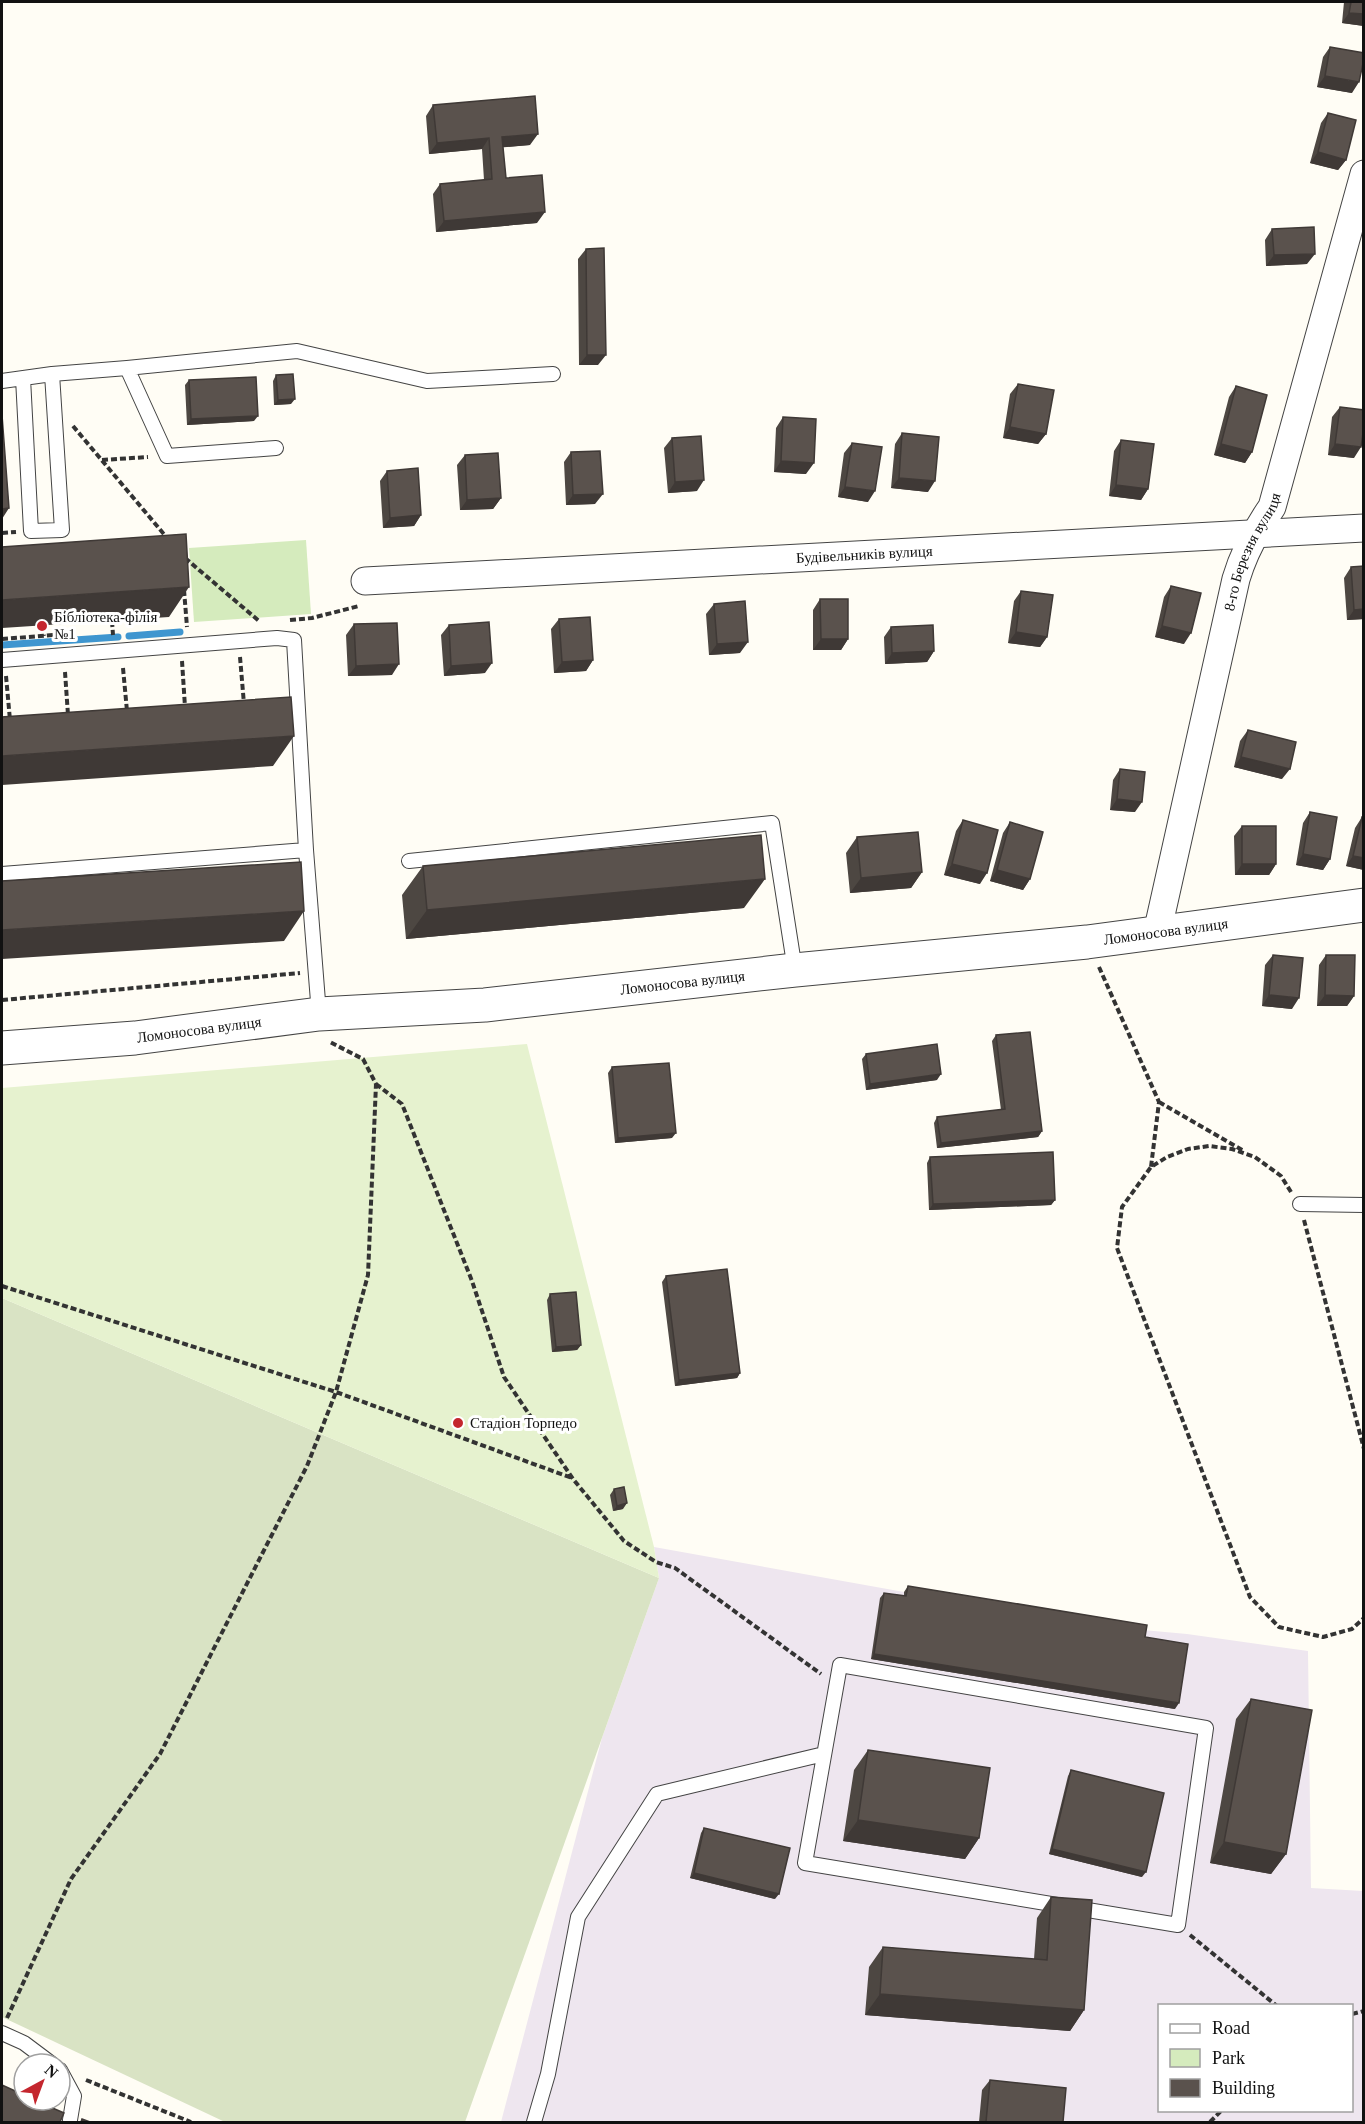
<svg xmlns="http://www.w3.org/2000/svg" width="1365" height="2124" viewBox="0 0 1365 2124" font-family="'Times New Roman',serif">
<style>
.industrial{fill:#eee6ef;fill-rule:evenodd}
.green{fill:#d5ebbd}
.cemetery{fill:#d9e3c4}
.pitch{fill:#e6f2cf}
.lines{fill:none;stroke-linecap:round;stroke-linejoin:round}
.stream{stroke:#3f96cf;stroke-width:7}
.service-casing{stroke:#444;stroke-width:16}
.minor-casing{stroke:#444;stroke-width:29}
.tertiary-casing{stroke:#444;stroke-width:35}
.path{stroke:#333;stroke-width:4;stroke-dasharray:6 3;stroke-linecap:butt}
.service{stroke:#fff;stroke-width:14}
.minor{stroke:#fff;stroke-width:27}
.tertiary{stroke:#fff;stroke-width:33}
.wall{fill:#4d4742}
.shaded-wall{fill:#3f3936}
.building{fill:#5a524d;stroke:#3f3936;stroke-width:1.5}
.poi-dot{fill:#c4262e;stroke:#fff;stroke-width:2}
.labels{text-anchor:middle;stroke-width:6;stroke-linejoin:round;paint-order:stroke}
.street-label{font-size:15px;fill:#111;stroke:#fff}
.poi-label{font-size:15px;fill:#111;stroke:#fff;text-anchor:start}
</style>
<rect width="100%" height="100%" fill="#fffdf5"/>
<!-- industrial -->
<path class="industrial" d="M654 1547 904 1592 1143 1630 1187 1634 1308 1651 1311 1888 1363 1891V2122H1057L983 2090 979 2122H501L602 1738 659 1578ZM1160 2006H1352V2110H1160Z"/>
<!-- green -->
<path class="green" d="M306 540 311 614 194 622 189 548Z"/>
<!-- cemetery -->
<path class="cemetery" d="M2 1298 659 1578 465 2122H225L2 2017Z"/>
<!-- pitch -->
<path class="pitch" d="M527 1044 654 1547 659 1578 2 1298V1088Z"/>
<g class="lines">
<!-- stream -->
<path class="stream" d="M129 636 180 632
M2 645 118 637"/>
<defs>
<path id="service" d="M127 368 167 456 276 448
M23 378 31 531 62 530 52 374
M2 381 52 374 127 368 297 351 427 381 553 374
M2 660 277 638 294 640 306 850 319 1014
M409 861 772 823 795 970
M2 874 306 850
M1300 1204 1364 1205
M840 1665 1206 1728 1178 1925 805 1863Z
M2 2033 24 2043 52 2064
M60 2070 74 2096 70 2120
M534 2122 548 2074 578 1917 657 1794 824 1754"/>
<g id="minor">
<path id="s1" d="M365 581 1364 528"/>
<path id="s2" d="M1157 933 1236 579C1244 552 1256 530 1272 507L1364 174"/>
</g>
<g id="tertiary">
<path id="s3" d="M2 1048 135 1038 319 1014 485 1005 795 970 1087 942 1364 905"/>
</g>
</defs>
<!-- service casing -->
<use href="#service" class="service-casing"/>
<!-- minor casing -->
<use href="#minor" class="minor-casing"/>
<!-- tertiary casing -->
<use href="#tertiary" class="tertiary-casing"/>
<!-- path -->
<path class="path" d="M73 426 168 539
M102 460 148 457
M2 533 16 532
M185 558 259 621
M184 590 187 627
M290 620 312 618 359 606
M112 621 113 635
M42 626 44 636
M2 639 67 634
M240 657 244 704
M182 661 185 707
M123 668 127 711
M65 672 68 715
M6 676 10 720
M1099 967 1159 1102 1151 1167
M2 1000 300 973
M376 1084 402 1104 472 1281 504 1377 573 1479 624 1541 656 1562 675 1568 821 1674
M1159 1102 1244 1151
M1291 1192 1281 1176 1255 1157 1232 1149 1209 1146 1188 1149 1167 1157 1151 1167 1122 1207 1117 1248 1250 1597 1279 1627 1323 1637 1352 1629 1364 1618
M1304 1220 1364 1449
M2 1286 336 1392 572 1478
M1190 1935 1277 2006
M1352 2014 1364 2011
M7 2018 71 1879 160 1754 307 1466 336 1392 368 1275 376 1084 363 1059 330 1042
M86 2080 191 2122
M1210 2122 1222 2110"/>
<!-- service -->
<use href="#service" class="service"/>
<!-- minor -->
<use href="#minor" class="minor"/>
<!-- tertiary -->
<use href="#tertiary" class="tertiary"/>
</g>
<!-- wall -->
<path class="wall" d="M1344 2H1364V26L1342 23Z
M1330 47 1352 93 1317 87 1323 57Z
M433 105 530 145 503 147 506 178 537 223 436 232 433 194 440 184 484 180 482 149 429 154 426 116Z
M1328 113 1346 160 1338 170 1310 163 1321 123Z
M1272 229 1307 264 1266 266 1265 240Z
M586 249 598 365H579L578 259Z
M276 375 291 404 274 405 273 381Z
M189 380 254 421 187 425 185 385Z
M1018 384 1046 434 1038 444 1003 438 1010 394Z
M1236 386 1252 452 1245 463 1214 455 1229 397Z
M1340 407 1354 458 1328 455 1332 417Z
M783 417 806 474 774 472 776 428Z
M902 433 928 492 891 488 895 444Z
M672 438 697 491 668 493 664 448Z
M1121 440 1148 489 1141 500 1109 496 1114 451Z
M852 443 868 502 838 497 844 453Z
M571 452 595 504 566 505 564 462Z
M465 455 501 498 493 509 460 510 457 465Z
M387 471 421 515 414 526 383 528 380 481Z
M1351 567 1364 619 1347 620 1344 578Z
M1171 586 1184 644 1155 637 1164 597Z
M1021 591 1047 637 1040 647 1008 643 1014 601Z
M820 599 848 639 841 650H813V610Z
M714 604 740 653 709 655 706 614Z
M559 619 593 660 586 671 554 673 551 629Z
M354 624 392 675 348 676 346 635Z
M449 625 485 673 444 676 441 635Z
M891 627 934 651 927 662 885 664 884 637Z
M1248 730 1282 779 1234 767 1240 741Z
M1120 769 1135 812 1110 810 1113 780Z
M1310 812 1330 859 1323 870 1296 865 1303 823Z
M1362 817 1364 870 1346 866 1355 828Z
M963 820 980 884 944 875 956 831Z
M1010 822 1030 879 1023 890 990 881 1003 833Z
M1242 826 1276 864 1269 875H1235L1234 836Z
M857 837 922 872 911 888 850 893 846 853Z
M423 866 744 908 406 939 402 895Z
M1273 955 1292 1009 1262 1006 1265 965Z
M1326 955 1354 996 1347 1006H1317L1319 965Z
M996 1035 1042 1131 1038 1137 937 1148 934 1123 937 1117 1001 1110 992 1041Z
M866 1054 937 1080 866 1090 862 1059Z
M612 1067 672 1138 615 1143 608 1073Z
M930 1157 1055 1200 1051 1205 929 1210 927 1163Z
M666 1276 740 1373 737 1378 675 1386 662 1282Z
M550 1294 581 1345 577 1350 552 1352 547 1300Z
M614 1489 623 1509 613 1511 610 1495Z
M908 1586 1145 1637 1175 1709 871 1659 880 1598 884 1593 904 1596V1592Z
M1251 1699 1286 1854 1271 1874 1210 1863 1236 1719Z
M868 1750 979 1838 965 1859 843 1841 854 1770Z
M1071 1770 1142 1877 1049 1854 1068 1776Z
M704 1828 775 1899 690 1878 701 1833Z
M1051 1897 1084 2010 1070 2031 865 2015 869 1967 883 1947 1034 1959 1037 1918Z
M990 2080 1063 2122H979L982 2090Z"/>
<!-- shaded-wall -->
<path class="shaded-wall" d="M1349 13 1364 14V26L1342 23Z
M1325 76 1359 82 1352 93 1317 87Z
M538 134 530 145 495 148 502 137Z
M489 138 482 149 429 154 437 143Z
M1318 152 1346 160 1338 170 1310 163Z
M545 212 537 223 436 232 444 221Z
M1315 254 1307 264 1266 266 1274 255Z
M587 355H606L598 365H579Z
M295 399 291 404 274 405 278 400Z
M258 416 254 421 187 425 191 419Z
M1010 427 1046 434 1038 444 1003 438Z
M1221 444 1252 452 1245 463 1214 455Z
M1335 444 1361 447 1354 458 1328 455Z
M781 461 814 463 806 474 774 472Z
M899 478 935 481 928 492 891 488Z
M704 480 697 491 668 493 675 482Z
M1116 485 1148 489 1141 500 1109 496Z
M845 487 875 491 868 502 838 497Z
M603 494 595 504 566 505 573 495Z
M501 498 493 509 460 510 467 500Z
M9 508 2 519V509Z
M421 515 414 526 383 528 390 518Z
M189 587 169 617 2 628V600Z
M1364 609V619L1347 620 1354 610Z
M1162 626 1191 633 1184 644 1155 637Z
M1016 632 1047 637 1040 647 1008 643Z
M821 639H848L841 650H813Z
M748 642 740 653 709 655 717 644Z
M934 651 927 662 885 664 892 653Z
M593 660 586 671 554 673 562 662Z
M492 663 485 673 444 676 451 666Z
M399 664 392 675 348 676 356 666Z
M294 736 273 766 2 785V756Z
M1241 757 1290 769 1282 779 1234 767Z
M1117 799 1142 802 1135 812 1110 810Z
M1303 854 1330 859 1323 870 1296 865Z
M1353 856 1364 858V870L1346 866Z
M952 864 987 873 980 884 944 875Z
M1242 864H1276L1269 875H1235Z
M997 870 1030 879 1023 890 990 881Z
M922 872 911 888 850 893 861 878Z
M765 879 744 908 406 939 427 910Z
M304 911 284 941 2 959V930Z
M1269 995 1299 998 1292 1009 1262 1006Z
M1325 995 1354 996 1347 1006H1317Z
M941 1074 937 1080 866 1090 870 1084Z
M1042 1131 1038 1137 937 1148 941 1143Z
M676 1133 672 1138 615 1143 618 1138Z
M1055 1200 1051 1205 929 1210 933 1204Z
M581 1345 577 1350 552 1352 556 1347Z
M740 1373 737 1378 675 1386 679 1380Z
M627 1503 623 1509 613 1511 617 1506Z
M874 1654 1179 1703 1175 1709 871 1659Z
M858 1820 979 1838 965 1859 843 1841Z
M1224 1842 1286 1854 1271 1874 1210 1863Z
M1052 1849 1146 1872 1142 1877 1049 1854Z
M694 1873 779 1894 775 1899 690 1878Z
M880 1994 1084 2010 1070 2031 865 2015Z"/>
<!-- building -->
<path class="building" d="M1351 2H1364V14L1349 13Z
M1330 47 1364 53V59L1359 82 1325 76Z
M535 96 538 134 502 137 506 178 542 175 545 212 444 221 440 184 492 179 489 138 437 143 433 105Z
M1328 113 1356 120 1346 160 1318 152Z
M1314 227 1315 254 1274 255 1272 229Z
M604 248 606 355H587L586 249Z
M293 374 295 399 278 400 276 375Z
M256 377 258 416 191 419 189 380Z
M1018 384 1054 390 1046 434 1010 427Z
M1236 386 1267 395 1252 452 1221 444Z
M1340 407 1364 410V426L1361 447 1335 444Z
M2 415 9 508 2 509Z
M783 417 816 419 814 463 781 461Z
M902 433 939 437 935 481 899 478Z
M701 436 704 480 675 482 672 438Z
M1121 440 1154 444 1148 489 1116 485Z
M852 443 882 447 875 491 845 487Z
M600 451 603 494 573 495 571 452Z
M498 453 501 498 467 500 465 455Z
M418 468 421 515 390 518 387 471Z
M186 534 189 587 2 600V547Z
M1364 566V609L1354 610 1351 567Z
M1171 586 1201 593 1191 633 1162 626Z
M1021 591 1053 595 1047 637 1016 632Z
M820 599H848V639H821Z
M745 601 748 642 717 644 714 604Z
M590 617 593 660 562 662 559 619Z
M489 622 492 663 451 666 449 625Z
M397 623 399 664 356 666 354 624Z
M933 625 934 651 892 653 891 627Z
M291 697 294 736 2 756V717Z
M1248 730 1296 742 1290 769 1241 757Z
M1120 769 1145 772 1142 802 1117 799Z
M1310 812 1337 817 1330 859 1303 854Z
M1362 817 1364 818V858L1353 856Z
M963 820 998 830 987 873 952 864Z
M1010 822 1043 832 1030 879 997 870Z
M1242 826H1276V864H1242Z
M918 832 922 872 861 878 857 837Z
M761 835 765 879 427 910 423 866Z
M301 862 304 911 2 930V881Z
M1273 955 1303 958 1299 998 1269 995Z
M1326 955H1355L1354 996 1325 995Z
M1030 1032 1042 1131 941 1143 937 1117 1005 1109 996 1035Z
M937 1044 941 1074 870 1084 866 1054Z
M669 1063 676 1133 618 1138 612 1067Z
M1053 1152 1055 1200 933 1204 930 1157Z
M727 1269 740 1373 679 1380 666 1276Z
M576 1292 581 1345 556 1347 550 1294Z
M624 1487 627 1503 617 1506 614 1489Z
M908 1586 1147 1625 1145 1637 1188 1644 1179 1703 874 1654 884 1593 906 1596Z
M1251 1699 1312 1710 1286 1854 1224 1842Z
M868 1750 990 1768 979 1838 858 1820Z
M1071 1770 1164 1793 1146 1872 1052 1849Z
M704 1828 790 1848 779 1894 694 1873Z
M1051 1897 1092 1900 1084 2010 880 1994 883 1947 1047 1960Z
M990 2080 1066 2088 1063 2122H986Z
M2 2085 24 2095V2100H34L64 2113 60 2122H2Z
M82 2119 90 2122H81Z"/>
<!-- markers -->
<g class="poi-dot">
<circle cx="42" cy="626" r="6"/>
<circle cx="458" cy="1423" r="6"/>
</g>
<g class="labels">
<!-- street labels -->
<g class="street-label">
<text dy="5" stroke="none"><textPath href="#s2" startOffset="394">8-го Березня вулиця</textPath></text>
<text dy="5" stroke="none"><textPath href="#s1" startOffset="500">Будівельників вулиця</textPath></text>
<text dy="5" stroke="none"><textPath href="#s3" startOffset="1170">Ломоносова вулиця</textPath></text>
<text dy="5" stroke="none"><textPath href="#s3" startOffset="684">Ломоносова вулиця</textPath></text>
<text dy="5" stroke="none"><textPath href="#s3" startOffset="198">Ломоносова вулиця</textPath></text>
</g>
<!-- poi labels -->
<g class="poi-label">
<text x="54" y="622">Бібліотека-філія<tspan x="54" dy="17">№1</tspan></text>
<text x="470" y="1428">Стадіон Торпедо</text>
</g>
</g>
<!-- border -->
<rect width="1365" height="2124" fill="none" stroke="#111111" stroke-width="6"/>
<!-- legend -->
<rect x="1158" y="2004" width="195" height="108" fill="#ffffff" stroke="#a0a0a0" stroke-width="1.5"/>
<rect x="1170" y="2024" width="30" height="9" fill="#ffffff" stroke="#a0a0a0" stroke-width="1.5"/>
<text x="1212" y="2034" font-size="18" fill="#111111">Road</text>
<rect x="1170" y="2049" width="30" height="18" fill="#d5ebbd" stroke="#a0a0a0" stroke-width="1.5"/>
<text x="1212" y="2064" font-size="18" fill="#111111">Park</text>
<rect x="1170" y="2079" width="30" height="18" fill="#5a524d" stroke="#a0a0a0" stroke-width="1.5"/>
<text x="1212" y="2094" font-size="18" fill="#111111">Building</text>
<!-- north arrow -->
<g transform="translate(42 2082) rotate(41)"><circle r="28" fill="#ffffff" stroke="#a0a0a0" stroke-width="1.5"/>
<path d="M0-4.5L10 22L0 15L-10 22Z" fill="#c4262e"/>
<text y="-9" font-size="16" font-weight="bold" text-anchor="middle" fill="#111111">N</text>
</g>
</svg>
